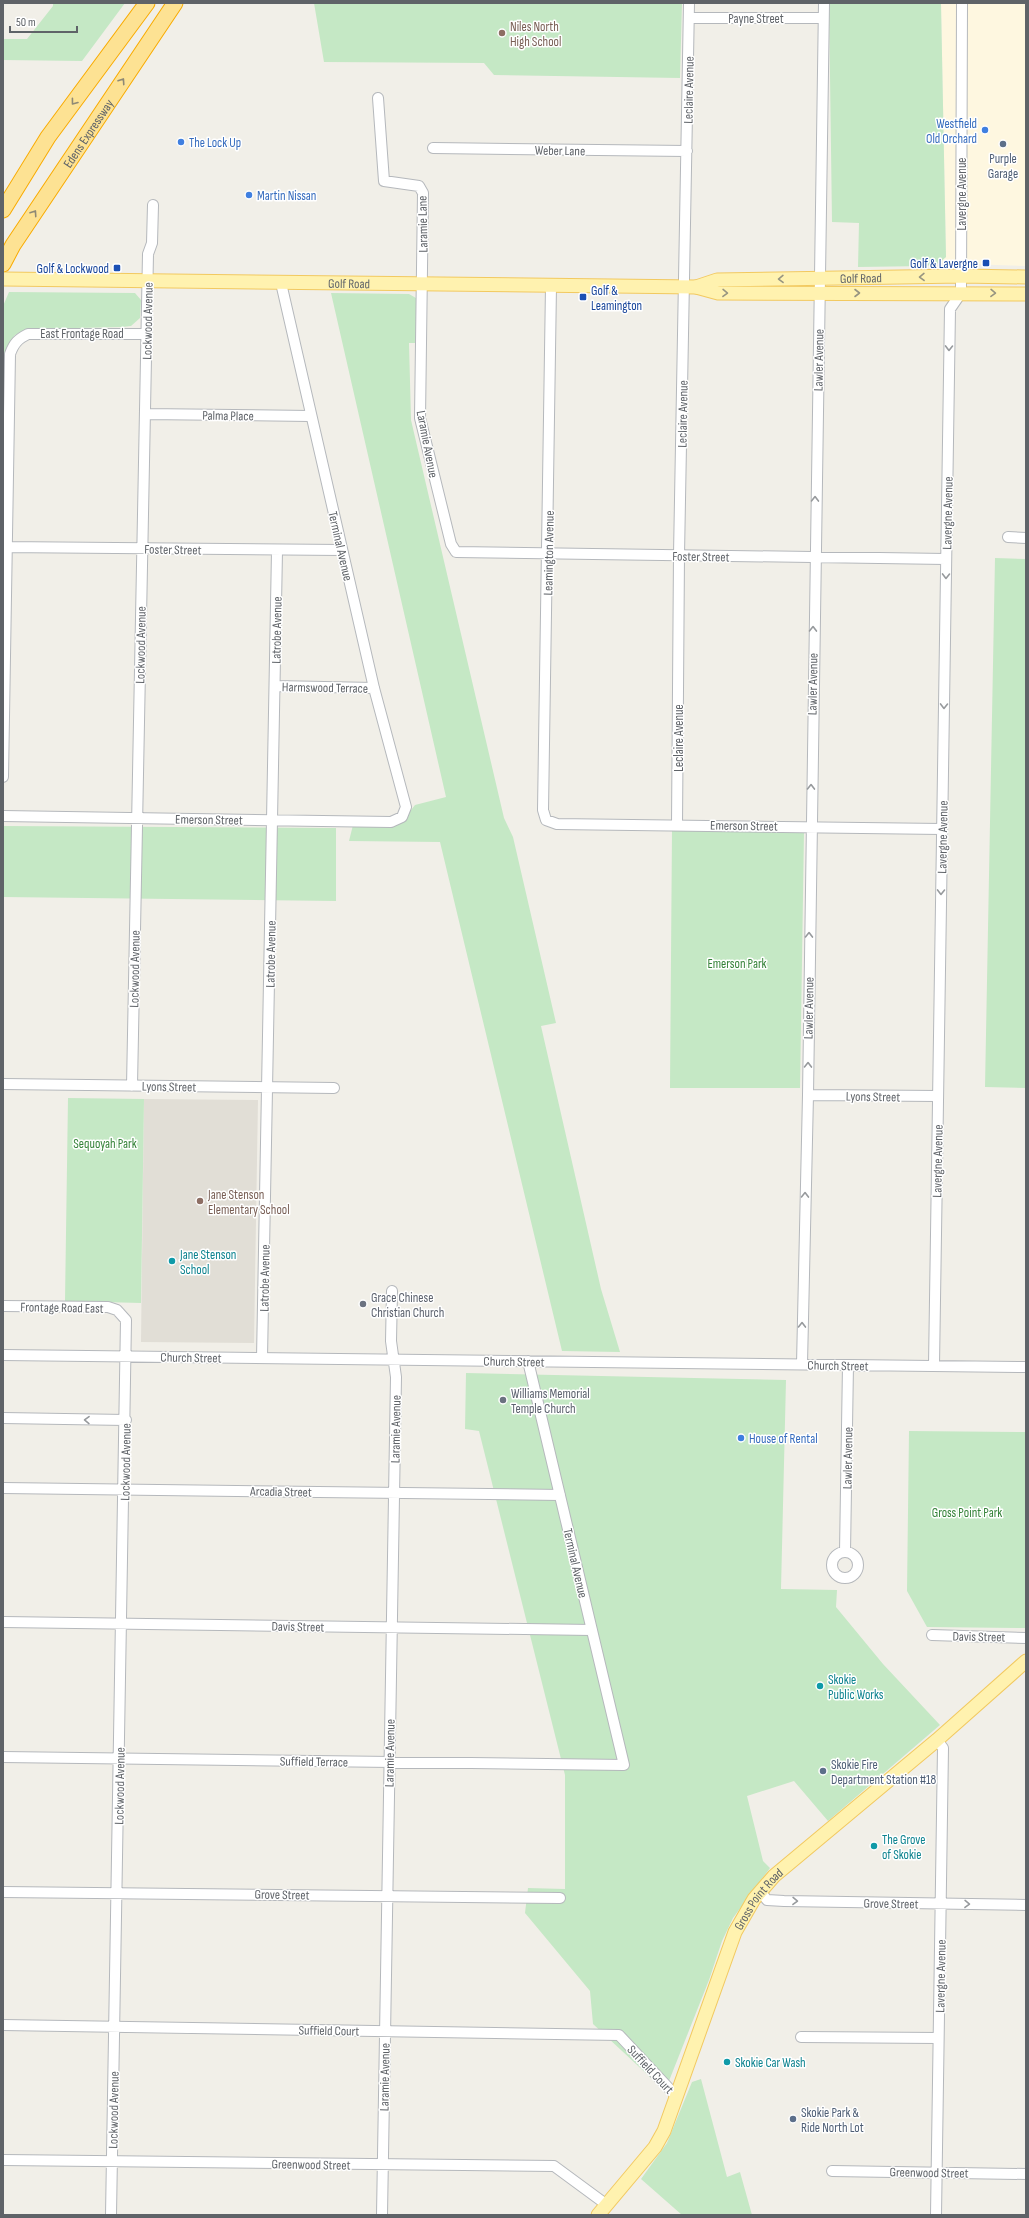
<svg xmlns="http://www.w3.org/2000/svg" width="1029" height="2218" viewBox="0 0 1029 2218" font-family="'Sofia Sans Condensed',sans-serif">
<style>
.commercial{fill:#fef7e0}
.education{fill:#e1ded6}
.green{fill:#c5e8c5}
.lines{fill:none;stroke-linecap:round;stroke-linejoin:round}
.minor-casing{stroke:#b5b8bc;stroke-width:12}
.major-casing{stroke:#f2c960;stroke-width:15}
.highway-casing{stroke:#f9ab00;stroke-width:17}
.minor{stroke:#fff;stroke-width:10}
.major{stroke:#fff2af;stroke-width:13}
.highway{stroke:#fde293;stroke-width:15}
.oneway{stroke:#8e8975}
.oneway2{stroke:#979581}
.oneway3{stroke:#979a9d}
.education-dot{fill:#8d6e63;stroke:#fff;stroke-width:1.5}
.shop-dot{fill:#3f7fe0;stroke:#fff;stroke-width:1.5}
.service-dot{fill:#5c6f8a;stroke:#fff;stroke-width:1.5}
.transit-dot{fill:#1a4fb4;stroke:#fff;stroke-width:1.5}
.culture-dot{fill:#0f9aa8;stroke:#fff;stroke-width:1.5}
.worship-dot{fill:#6b7280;stroke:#fff;stroke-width:1.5}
.labels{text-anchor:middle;stroke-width:3;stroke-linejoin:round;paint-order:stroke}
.street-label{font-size:13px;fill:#5f6368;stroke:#fff}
.education-label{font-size:13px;fill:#785e54;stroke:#fff;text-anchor:start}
.shop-label{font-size:13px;fill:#366cbe;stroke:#fff;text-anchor:start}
.service-label{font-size:13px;fill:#4e5e75;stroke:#fff;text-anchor:start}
.transit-label{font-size:13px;fill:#164399;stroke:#fff;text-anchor:end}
.park-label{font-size:13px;fill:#348238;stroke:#fff}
.culture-label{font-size:13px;fill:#0d838f;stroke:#fff;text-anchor:start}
.worship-label{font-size:13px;fill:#5b616d;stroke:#fff;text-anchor:start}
</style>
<rect width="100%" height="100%" fill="#f1efe8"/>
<!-- commercial -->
<path class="commercial" d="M941 3H1026V266L939 263 946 257Z"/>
<!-- education -->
<path class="education" d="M144 1099 258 1100 254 1343 141 1342Z"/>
<!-- green -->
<path class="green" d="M53 3H125L82 61 3 60V39H27L53 6Z
M314 3H682L680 78 494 75 484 63 324 62Z
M829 3H941L946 257 939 263 926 266 858 267 859 223 832 222Z
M9 292 135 293 141 300 140 318 131 326 122 327 28 329 15 335 6 348 3 411V306Z
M331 293 409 294 416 298 418 343H409L411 420 504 818 513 837 556 1023 541 1026 601 1289 620 1352 562 1351 440 842 349 841 353 825 400 824 415 805 446 797Z
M995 558 1026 559V1088L985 1087Z
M3 826 336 828V901L3 897Z
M672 829 804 832 800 1088H670Z
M68 1098 144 1099 141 1303 65 1301Z
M466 1373 786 1380 781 1589 837 1590 836 1607 883 1664 940 1725 828 1821 794 1781 747 1796 763 1861 770 1868 733 1918 722 1941 709 1980 665 2091 593 2024 590 1991 525 1913 528 1888 565 1889V1775L479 1431 465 1429Z
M909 1431 1026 1432V1628L927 1627 907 1591Z
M701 2079 727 2177 740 2172 752 2215H682L641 2179 667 2143 692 2082Z"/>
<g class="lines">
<defs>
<path id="minor" d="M689 18H823
M378 98 384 181 419 186 423 193 420 418 451 544 456 552 946 559
M433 148 687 151
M551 286 543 810 546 820 557 824 942 829
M145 414 310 416
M1008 537 1026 538
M3 547 342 550
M275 686 374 688
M3 777 10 354C14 343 18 339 28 334H146
M3 816 391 822 402 817 406 807 374 688 281 283
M677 825 679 555 689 3
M3 1084 334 1088
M132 1086 148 254 152 243 153 205
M808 1095 938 1096
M3 1306 108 1307 117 1310 126 1320 111 2215
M3 1355 1026 1367
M262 1358 277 551
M802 1364 808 1095 824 3
M934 1366 950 309 961 293 962 3
M3 1418 126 1420
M3 1488 560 1495
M832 1565a13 13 0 1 1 26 0a13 13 0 1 1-26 0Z
M845 1552 848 1365
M3 1622 592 1630
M932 1635 1026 1638
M3 1757 624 1765 528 1361
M760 1891 767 1900 784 1901 1026 1905
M3 1892 560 1898
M3 2025 619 2035 677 2097
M801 2037 938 2038
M3 2160 554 2166 607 2205
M832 2171 1026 2174
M382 2215 396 1377 391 1341 392 1291
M936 2215 943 1748 937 1740"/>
<g id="major">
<path id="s1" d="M3 279 696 287 718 293 1026 294"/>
<path id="s2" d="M696 287 717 280 961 276 1026 277"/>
<path id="s3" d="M598 2215 655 2147 664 2131 735 1932 754 1899 774 1876 937 1740 1026 1661"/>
</g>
<g id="highway">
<path d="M3 210 48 137 147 3"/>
<path id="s4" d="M3 264 13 245 175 3"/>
</g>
</defs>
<!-- minor casing -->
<use href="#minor" class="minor-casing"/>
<!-- major casing -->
<use href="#major" class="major-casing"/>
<!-- highway casing -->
<use href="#highway" class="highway-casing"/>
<!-- minor -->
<use href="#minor" class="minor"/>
<!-- major -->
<use href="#major" class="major"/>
<!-- highway -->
<use href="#highway" class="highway"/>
</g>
<!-- one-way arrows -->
<defs><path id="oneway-chevron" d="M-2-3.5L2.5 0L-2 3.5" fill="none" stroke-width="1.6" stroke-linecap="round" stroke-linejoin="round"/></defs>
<g class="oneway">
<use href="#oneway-chevron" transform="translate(122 81) rotate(-56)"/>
<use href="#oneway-chevron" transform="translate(74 102) rotate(127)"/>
<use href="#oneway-chevron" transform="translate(34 213) rotate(-56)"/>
</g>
<g class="oneway2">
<use href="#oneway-chevron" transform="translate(922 277) rotate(179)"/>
<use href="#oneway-chevron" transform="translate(781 279) rotate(179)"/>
<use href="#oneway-chevron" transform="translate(725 293) rotate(1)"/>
<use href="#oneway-chevron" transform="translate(857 293)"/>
<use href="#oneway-chevron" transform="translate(993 293) rotate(1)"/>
</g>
<g class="oneway3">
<use href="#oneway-chevron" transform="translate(949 348) rotate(91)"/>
<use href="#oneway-chevron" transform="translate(815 499) rotate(-89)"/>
<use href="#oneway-chevron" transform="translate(946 576) rotate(91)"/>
<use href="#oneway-chevron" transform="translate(813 629) rotate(-89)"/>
<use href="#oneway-chevron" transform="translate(944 706) rotate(91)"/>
<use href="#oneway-chevron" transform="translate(811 787) rotate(-89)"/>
<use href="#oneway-chevron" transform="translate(941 892) rotate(91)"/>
<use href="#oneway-chevron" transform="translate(809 935) rotate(-89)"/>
<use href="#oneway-chevron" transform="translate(808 1065) rotate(-89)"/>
<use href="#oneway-chevron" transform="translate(805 1195) rotate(-89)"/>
<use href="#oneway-chevron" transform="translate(802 1325) rotate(-89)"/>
<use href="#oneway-chevron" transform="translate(87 1420) rotate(-179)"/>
<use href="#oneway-chevron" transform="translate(795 1901) rotate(1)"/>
<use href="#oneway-chevron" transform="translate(967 1904) rotate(1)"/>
</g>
<!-- markers -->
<g class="education-dot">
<circle cx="502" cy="33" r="4"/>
<circle cx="200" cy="1201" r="4"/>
</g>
<g class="shop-dot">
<circle cx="985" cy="130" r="4"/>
<circle cx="181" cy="142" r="4"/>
<circle cx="249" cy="195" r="4"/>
<circle cx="741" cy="1438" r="4"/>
</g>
<g class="service-dot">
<circle cx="1003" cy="144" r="4"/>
<circle cx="823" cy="1771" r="4"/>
<circle cx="793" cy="2119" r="4"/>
</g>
<g class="transit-dot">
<rect x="982" y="259" width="8" height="8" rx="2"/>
<rect x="113" y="264" width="8" height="8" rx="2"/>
<rect x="579" y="293" width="8" height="8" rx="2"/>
</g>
<g class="culture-dot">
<circle cx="172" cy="1261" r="4"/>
<circle cx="820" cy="1686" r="4"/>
<circle cx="874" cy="1846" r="4"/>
<circle cx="727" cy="2062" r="4"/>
</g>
<g class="worship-dot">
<circle cx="363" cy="1304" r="4"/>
<circle cx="503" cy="1400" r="4"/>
</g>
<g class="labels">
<!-- street labels -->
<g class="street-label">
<text x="756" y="23">Payne Street</text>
<text transform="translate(688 90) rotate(-89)" y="5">Leclaire Avenue</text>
<text dy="5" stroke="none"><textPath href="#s4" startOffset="156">Edens Expressway</textPath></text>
<text transform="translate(560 150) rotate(1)" y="5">Weber Lane</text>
<text transform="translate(961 194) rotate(-90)" y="5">Lavergne Avenue</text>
<text transform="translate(422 224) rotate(-91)" y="5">Laramie Lane</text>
<text dy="5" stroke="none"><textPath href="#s2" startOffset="166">Golf Road</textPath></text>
<text dy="5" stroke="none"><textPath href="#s1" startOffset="346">Golf Road</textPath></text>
<text transform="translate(147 321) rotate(-89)" y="5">Lockwood Avenue</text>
<text x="82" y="338">East Frontage Road</text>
<text transform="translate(818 360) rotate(-89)" y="5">Lawler Avenue</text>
<text transform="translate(682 414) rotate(-89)" y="5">Leclaire Avenue</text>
<text transform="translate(228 415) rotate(1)" y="5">Palma Place</text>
<text transform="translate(428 444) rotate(79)" y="5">Laramie Avenue</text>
<text transform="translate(947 513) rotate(-89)" y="5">Lavergne Avenue</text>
<text transform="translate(341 546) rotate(77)" y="5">Terminal Avenue</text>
<text transform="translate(173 549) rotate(1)" y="5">Foster Street</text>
<text transform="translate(548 553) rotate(-89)" y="5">Leamington Avenue</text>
<text transform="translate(701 556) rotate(1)" y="5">Foster Street</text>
<text transform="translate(276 630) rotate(-89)" y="5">Latrobe Avenue</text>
<text transform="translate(140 645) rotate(-89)" y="5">Lockwood Avenue</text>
<text transform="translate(812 684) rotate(-89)" y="5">Lawler Avenue</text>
<text transform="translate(325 687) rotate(1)" y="5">Harmswood Terrace</text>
<text transform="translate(678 738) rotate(-90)" y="5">Leclaire Avenue</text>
<text transform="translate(209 819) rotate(1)" y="5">Emerson Street</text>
<text transform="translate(744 825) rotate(1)" y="5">Emerson Street</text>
<text transform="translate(942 837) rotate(-89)" y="5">Lavergne Avenue</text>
<text transform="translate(270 954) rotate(-89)" y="5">Latrobe Avenue</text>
<text transform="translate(134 969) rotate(-89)" y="5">Lockwood Avenue</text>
<text transform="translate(808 1008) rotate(-89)" y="5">Lawler Avenue</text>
<text transform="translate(169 1086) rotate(1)" y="5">Lyons Street</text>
<text transform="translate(873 1096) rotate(1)" y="5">Lyons Street</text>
<text transform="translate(937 1161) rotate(-89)" y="5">Lavergne Avenue</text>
<text transform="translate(264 1278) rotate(-89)" y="5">Latrobe Avenue</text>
<text transform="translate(62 1307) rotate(1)" y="5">Frontage Road East</text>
<text transform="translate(191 1357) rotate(1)" y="5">Church Street</text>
<text transform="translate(514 1361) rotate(1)" y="5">Church Street</text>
<text transform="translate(838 1365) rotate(1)" y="5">Church Street</text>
<text transform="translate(395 1429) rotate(-89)" y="5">Laramie Avenue</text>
<text transform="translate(847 1458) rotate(-89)" y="5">Lawler Avenue</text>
<text transform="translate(125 1462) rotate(-89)" y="5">Lockwood Avenue</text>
<text transform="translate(281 1491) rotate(1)" y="5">Arcadia Street</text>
<text transform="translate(576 1563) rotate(77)" y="5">Terminal Avenue</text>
<text transform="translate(298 1626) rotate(1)" y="5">Davis Street</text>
<text transform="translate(979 1636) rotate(1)" y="5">Davis Street</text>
<text transform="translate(389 1753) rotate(-89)" y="5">Laramie Avenue</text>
<text transform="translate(314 1761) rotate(1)" y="5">Suffield Terrace</text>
<text transform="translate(119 1786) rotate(-89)" y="5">Lockwood Avenue</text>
<text transform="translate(282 1894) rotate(1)" y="5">Grove Street</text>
<text dy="5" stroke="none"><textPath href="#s3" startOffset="359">Gross Point Road</textPath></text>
<text transform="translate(891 1903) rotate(1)" y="5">Grove Street</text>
<text transform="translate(940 1976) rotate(-89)" y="5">Lavergne Avenue</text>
<text transform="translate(329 2030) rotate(1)" y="5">Suffield Court</text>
<text transform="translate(651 2069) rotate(47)" y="5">Suffield Court</text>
<text transform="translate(384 2077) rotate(-89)" y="5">Laramie Avenue</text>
<text transform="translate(113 2110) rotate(-89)" y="5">Lockwood Avenue</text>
<text transform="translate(311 2164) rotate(1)" y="5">Greenwood Street</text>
<text transform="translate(929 2172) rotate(1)" y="5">Greenwood Street</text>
</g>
<!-- education labels -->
<g class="education-label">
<text x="510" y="31">Niles North<tspan x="510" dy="15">High School</tspan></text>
<text x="208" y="1199">Jane Stenson<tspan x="208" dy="15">Elementary School</tspan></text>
</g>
<!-- shop labels -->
<g class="shop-label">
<text x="977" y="128" text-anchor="end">Westfield<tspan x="977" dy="15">Old Orchard</tspan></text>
<text x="189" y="147">The Lock Up</text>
<text x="257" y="200">Martin Nissan</text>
<text x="749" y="1443">House of Rental</text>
</g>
<!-- service labels -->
<g class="service-label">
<text x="1003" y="163" text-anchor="middle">Purple<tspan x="1003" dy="15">Garage</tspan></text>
<text x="831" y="1769">Skokie Fire<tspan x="831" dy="15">Department Station #18</tspan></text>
<text x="801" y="2117">Skokie Park &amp;<tspan x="801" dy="15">Ride North Lot</tspan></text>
</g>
<!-- transit labels -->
<g class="transit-label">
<text x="978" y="268">Golf &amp; Lavergne</text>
<text x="109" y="273">Golf &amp; Lockwood</text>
<text x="591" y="295" text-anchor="start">Golf &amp;<tspan x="591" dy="15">Leamington</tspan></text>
</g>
<!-- park labels -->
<g class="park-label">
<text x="737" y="968">Emerson Park</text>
<text x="105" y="1148">Sequoyah Park</text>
<text x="967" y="1517">Gross Point Park</text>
</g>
<!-- culture labels -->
<g class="culture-label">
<text x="180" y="1259">Jane Stenson<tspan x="180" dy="15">School</tspan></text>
<text x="828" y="1684">Skokie<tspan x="828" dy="15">Public Works</tspan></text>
<text x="882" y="1844">The Grove<tspan x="882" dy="15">of Skokie</tspan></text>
<text x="735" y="2067">Skokie Car Wash</text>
</g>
<!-- worship labels -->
<g class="worship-label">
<text x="371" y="1302">Grace Chinese<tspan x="371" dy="15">Christian Church</tspan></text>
<text x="511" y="1398">Williams Memorial<tspan x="511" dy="15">Temple Church</tspan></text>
</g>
</g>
<!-- border -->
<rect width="1029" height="2218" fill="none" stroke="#5f6368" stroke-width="8"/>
<!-- scale -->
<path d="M10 26v6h67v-6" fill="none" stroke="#5f6368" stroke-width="2"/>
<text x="16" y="26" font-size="12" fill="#5f6368" stroke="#ffffff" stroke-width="3" paint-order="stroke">50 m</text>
</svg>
